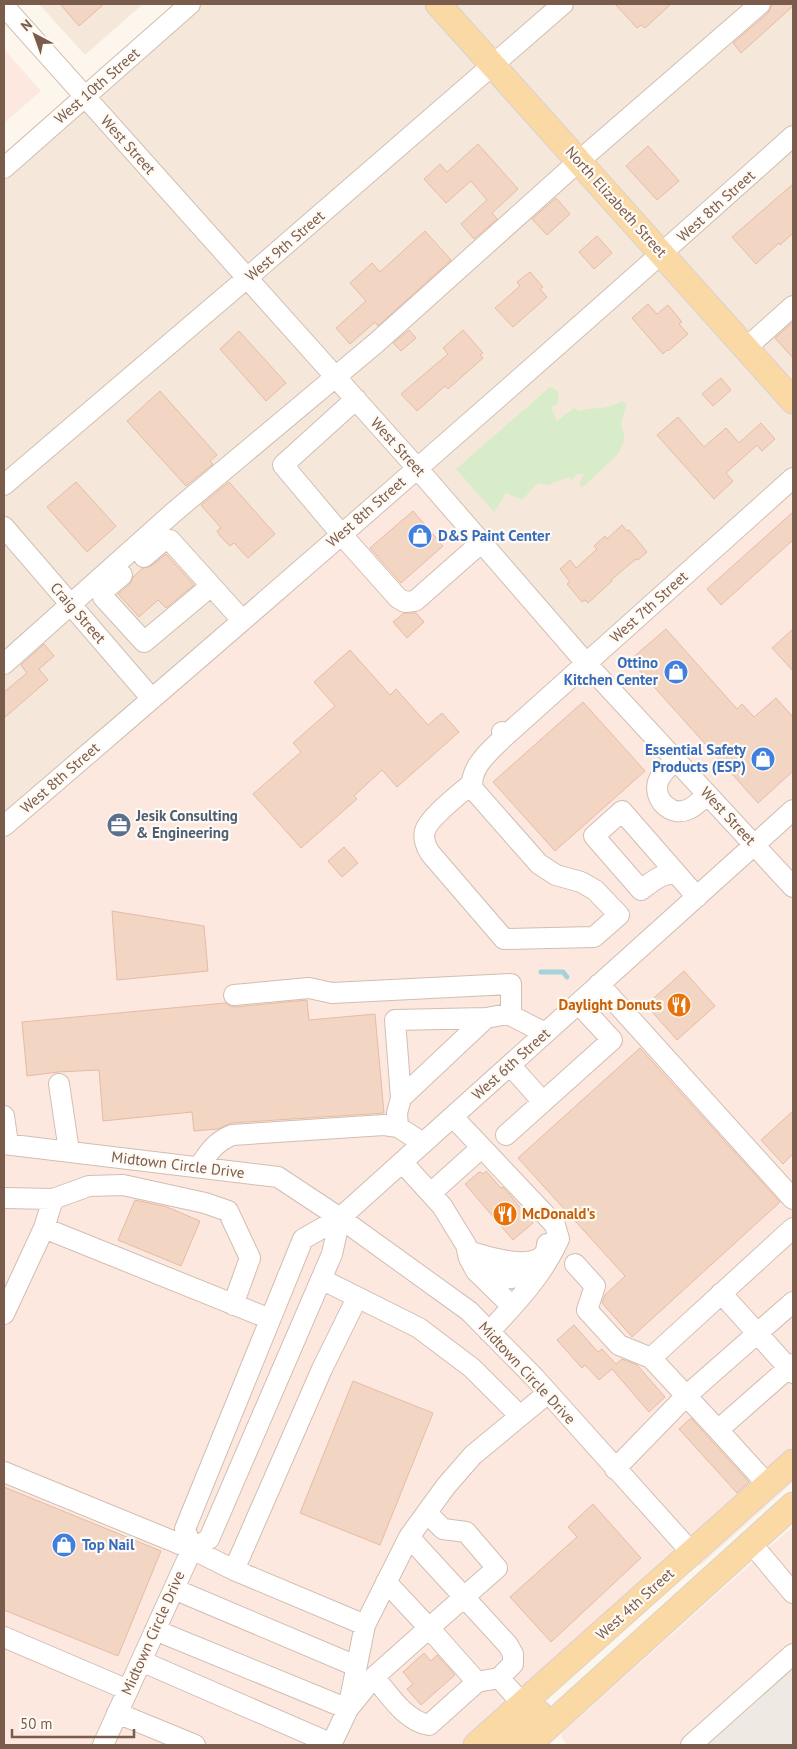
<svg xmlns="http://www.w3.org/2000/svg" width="797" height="1749" viewBox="0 0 797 1749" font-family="'PT Sans',sans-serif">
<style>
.residential{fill:#f5e8da}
.commercial{fill:#fde8e0}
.industrial{fill:#efe9e4}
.green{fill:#d8ecc9}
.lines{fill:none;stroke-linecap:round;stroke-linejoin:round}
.stream{stroke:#a5d3da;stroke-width:5}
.building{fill:#f3d5c3;stroke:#e6bba3}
.minor-casing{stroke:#d1beb0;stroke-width:22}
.major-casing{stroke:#dad1cd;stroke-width:27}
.minor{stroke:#fff;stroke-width:20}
.major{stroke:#fbd9a5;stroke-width:25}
.labels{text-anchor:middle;stroke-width:4.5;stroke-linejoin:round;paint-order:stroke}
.street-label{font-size:15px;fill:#7a5c4d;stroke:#fffaf3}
.shop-label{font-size:15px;font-weight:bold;fill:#366cbe;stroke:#fffaf3;text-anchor:start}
.service-label{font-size:15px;font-weight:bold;fill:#4e5e75;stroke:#fffaf3;text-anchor:start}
.food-label{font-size:15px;font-weight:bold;fill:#c56008;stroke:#fffaf3;text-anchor:end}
</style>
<rect width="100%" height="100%" fill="#fdf6ec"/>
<!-- residential -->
<path class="residential" d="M39 4H143L85 55Z
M190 4H793V478L586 663 4 825V168Z"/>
<!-- commercial -->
<path class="commercial" d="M4 49 41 91 4 123Z
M417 468 586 663 793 478V1482L701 1565 673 1570 476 1745H4V826Z
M793 1526V1649L685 1745H567L561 1737 563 1732Z"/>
<!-- industrial -->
<path class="industrial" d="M793 1665V1745H704Z"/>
<!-- green -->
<path class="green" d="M550 387 558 391V403L551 408 557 421 574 408 580 411C596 406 607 411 621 401L627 404 621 423 624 434V441L618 454 583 487 579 485 584 474H577L572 480 568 477 548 485 538 483 522 500 506 493 494 512 456 469Z"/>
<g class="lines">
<!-- stream -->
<path class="stream" d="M541 972H563L567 977"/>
</g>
<!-- building -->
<path class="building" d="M60 4H104L79 26Z
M615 4H671L645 28 641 25 637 28Z
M772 4H793V6L741 53 733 43 768 13Z
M478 144 518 189 492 213 497 219 474 239 461 224 487 200 471 181 446 203 424 179 440 164 447 172Z
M648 146 679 181 657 200 626 166Z
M793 184V233L780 245 779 243 756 264 732 237Z
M556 198 570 214 547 235 532 219Z
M425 231 451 260 378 326 375 322 350 344 336 328 366 301 350 283 372 263 380 272Z
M597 236 612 253 594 269 579 252Z
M530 272 543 287 540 289 547 297 513 327 495 308 520 286 517 282Z
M648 304 657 314 668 305 682 322 679 324 688 334 668 351 667 350 663 354 632 318Z
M793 322V358L775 338Z
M409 330 416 338 401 351 393 343Z
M463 330 483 353 480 355 483 358 448 389 445 386 417 411 401 394 448 354 443 348Z
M239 331 286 383 266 401 220 349Z
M721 378 731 390 713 406 702 394Z
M160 391 217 455 210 461 213 464 186 486 127 421Z
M678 417 704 447 726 428 739 443 761 423 775 439 762 451 757 445 726 473 733 481 714 499 657 435Z
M76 482 116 526 87 552 47 507Z
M229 482 275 534 248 558 234 543 230 546 220 536 217 531 221 528 201 505Z
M413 511 443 546 401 583 370 548Z
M793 512V540L721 605 707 589Z
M622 525 627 531 629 530 647 552 638 560 636 559 611 580 612 581 588 603 585 600 582 602 567 584 570 582 560 569 570 560 576 568 597 549 594 546 605 536 607 539Z
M166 554 194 585 166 608 158 600 139 617 118 594 130 584 133 577 143 568 151 566Z
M404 613H416L424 622 407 638 393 622Z
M666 629 737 709 742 704 754 717 776 698 793 717V771L758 803 630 660Z
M793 629V671L772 648Z
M44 644 54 656 39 669 48 680 4 718V692L27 673 21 665Z
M350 650 390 695 396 689 428 725 442 713 459 732 397 787 382 770 354 796 357 799 301 848 253 794 301 752 293 743 335 706 314 682Z
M583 702 645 771 555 851 493 782Z
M344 847 358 863 342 877 328 861Z
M112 911 204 926 208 971 117 980Z
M684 971 715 1006 677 1040 646 1005Z
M307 1000 309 1020 375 1014 384 1113 231 1123 218 1129 194 1131 192 1112 103 1121 99 1070 58 1072 27 1076 22 1022 225 1003 230 1006 235 1007Z
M640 1048 780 1202 632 1337 602 1303 605 1295 625 1276 518 1158Z
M793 1111V1154L783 1164 761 1140Z
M486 1171 501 1188 503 1187 510 1195 533 1223 513 1240 465 1184 478 1173 481 1172 483 1174Z
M135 1200 167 1207 200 1221 181 1266 118 1240Z
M574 1325 598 1352 602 1349 616 1364 622 1359 637 1365 665 1397 649 1412 612 1369 599 1380 585 1365 582 1368 557 1340Z
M353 1381 433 1413 380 1545 300 1513Z
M691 1418 749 1482 737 1493 679 1429Z
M4 1487 161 1551 118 1656 4 1610Z
M593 1504 641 1558 551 1642 510 1597 577 1537 568 1527Z
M424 1653 431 1661 437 1655 455 1675 421 1705 407 1689 413 1684 403 1672Z"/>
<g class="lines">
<defs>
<path id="minor" d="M4 6 417 468 586 663 793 887
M4 168 190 4
M746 348 793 306
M356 399 283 465 341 534 398 598 405 602 415 601 482 542
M4 485 247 278 563 4
M4 527 152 699
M144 557 164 540H170L242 620
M122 575 103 591V597L144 642 211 586
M4 664 174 512 376 343 579 161 760 4
M504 737 793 478
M676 760C669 766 661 773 658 782 653 799 671 818 689 809 696 806 702 799 707 794
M471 784C461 793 428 818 425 831 423 838 426 847 430 853L504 939 594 937 619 915 595 890 581 882 556 875 539 864 473 789C468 768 491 750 504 737L502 732
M4 826C269 599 533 369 793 136
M677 874C662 872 652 882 641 890L594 836 622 811 697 897
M599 984 793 1199
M234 995 309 988 332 993 511 984V1016
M510 1065 543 1102
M59 1084 69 1151
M401 1098 395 1020 486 1018
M4 1116 8 1144
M453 1117 555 1225 559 1239C543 1275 516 1303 489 1332
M398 1127 397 1113 401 1098 486 1018 508 1014 545 1033
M506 1135 612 1040 578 1003
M4 1144 278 1177 340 1218 469 1311 534 1377 692 1553
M402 1162 442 1206 466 1245 469 1258 476 1271 512 1306
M199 1167C208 1153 215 1142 232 1135L384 1125 398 1127 423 1143
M431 1193 481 1148
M4 1198 53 1199 89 1186 123 1185 205 1203 228 1211 250 1258 233 1305
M44 1228 270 1319
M468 1251C484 1256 547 1277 547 1244
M484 1261C504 1283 512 1285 533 1261
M575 1264 595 1286 587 1310 619 1345 651 1358 718 1430 793 1364
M321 1279 419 1328 472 1368 520 1416
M721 1293 793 1373
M4 1314 44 1228 53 1199
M651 1358 793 1228
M718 1430 768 1485
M615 1469 686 1396 793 1302
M4 1472 192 1549 234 1570 365 1625
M409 1537 508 1645 513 1654V1664L499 1678
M751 1543 793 1593
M192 1549 185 1529 303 1239 340 1218 793 810
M234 1570 322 1369 357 1298
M386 1582 429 1628 497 1568 466 1532 443 1529 427 1513
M174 1589 356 1666
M155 1630 348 1709 365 1625 409 1537 446 1486 473 1455 548 1393
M4 1637 128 1690
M141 1661 332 1744
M374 1677C389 1694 405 1721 429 1725L477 1682
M117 1713 195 1745
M103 1745 192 1549 209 1539 332 1254 340 1218
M331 1745 348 1709 374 1677 429 1628 477 1682 499 1678 523 1704
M691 1745 793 1654"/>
<path id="major" d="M438 4 793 401
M476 1745 793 1462
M503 1745 539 1713
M528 1745 793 1505"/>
</defs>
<!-- minor casing -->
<use href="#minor" class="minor-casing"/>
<!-- major casing -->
<use href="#major" class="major-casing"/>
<!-- minor -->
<use href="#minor" class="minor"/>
<!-- major -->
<use href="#major" class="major"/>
</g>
<!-- icons -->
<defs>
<symbol id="shop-disc" viewBox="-11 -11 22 22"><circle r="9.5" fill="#3f7fe0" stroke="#fffaf3"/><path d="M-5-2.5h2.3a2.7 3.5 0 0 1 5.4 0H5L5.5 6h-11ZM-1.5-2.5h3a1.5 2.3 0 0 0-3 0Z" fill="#fff"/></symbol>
<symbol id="office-disc" viewBox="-11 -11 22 22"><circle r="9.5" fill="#5c6f8a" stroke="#fffaf3"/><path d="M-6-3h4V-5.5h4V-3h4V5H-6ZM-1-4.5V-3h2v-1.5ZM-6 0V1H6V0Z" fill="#fff"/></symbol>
<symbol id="restaurant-disc" viewBox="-11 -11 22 22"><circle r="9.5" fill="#e8710a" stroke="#fffaf3"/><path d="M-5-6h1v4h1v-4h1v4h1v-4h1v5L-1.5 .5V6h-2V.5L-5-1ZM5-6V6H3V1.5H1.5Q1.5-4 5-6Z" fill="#fff"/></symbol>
</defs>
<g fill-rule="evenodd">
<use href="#shop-disc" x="406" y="522" width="28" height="28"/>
<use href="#shop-disc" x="662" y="658" width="28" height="28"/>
<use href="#shop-disc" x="749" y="745" width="28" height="28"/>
<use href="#office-disc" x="105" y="811" width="28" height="28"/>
<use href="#restaurant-disc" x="665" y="991" width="28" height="28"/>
<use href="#restaurant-disc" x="491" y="1200" width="28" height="28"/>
<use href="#shop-disc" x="50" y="1531" width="28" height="28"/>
</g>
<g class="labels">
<!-- street labels -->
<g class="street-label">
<text transform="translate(97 86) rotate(-41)" y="5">West 10th Street</text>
<text transform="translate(128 145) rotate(48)" y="5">West Street</text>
<text transform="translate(616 202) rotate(48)" y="5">North Elizabeth Street</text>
<text transform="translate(716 206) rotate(-42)" y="5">West 8th Street</text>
<text transform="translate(285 246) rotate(-41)" y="5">West 9th Street</text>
<text transform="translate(398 447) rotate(48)" y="5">West Street</text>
<text transform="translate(366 512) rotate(-41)" y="5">West 8th Street</text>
<text transform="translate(649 607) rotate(-42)" y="5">West 7th Street</text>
<text transform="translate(78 613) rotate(49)" y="5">Craig Street</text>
<text transform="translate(60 778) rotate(-41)" y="5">West 8th Street</text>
<text transform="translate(728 816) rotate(47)" y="5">West Street</text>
<text transform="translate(511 1064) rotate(-42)" y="5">West 6th Street</text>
<text transform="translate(178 1165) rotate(7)" y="5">Midtown Circle Drive</text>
<text transform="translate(527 1373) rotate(47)" y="5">Midtown Circle Drive</text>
<text transform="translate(635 1604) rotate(-42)" y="5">West 4th Street</text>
<text transform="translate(153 1633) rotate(-66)" y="5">Midtown Circle Drive</text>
</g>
<!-- shop labels -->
<g class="shop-label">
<text x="438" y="541">D&amp;S Paint Center</text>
<text x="658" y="668" text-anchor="end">Ottino<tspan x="658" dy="17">Kitchen Center</tspan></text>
<text x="746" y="755" text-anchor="end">Essential Safety<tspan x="746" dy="17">Products (ESP)</tspan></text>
<text x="82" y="1550">Top Nail</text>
</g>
<!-- service labels -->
<g class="service-label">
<text x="136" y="821">Jesik Consulting<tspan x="136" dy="17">&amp; Engineering</tspan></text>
</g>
<!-- food labels -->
<g class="food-label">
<text x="662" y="1010">Daylight Donuts</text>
<text x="522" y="1219" text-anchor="start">McDonald's</text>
</g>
</g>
<!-- border -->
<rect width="797" height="1749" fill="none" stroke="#7a5c4d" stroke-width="10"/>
<!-- north arrow -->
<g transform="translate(35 35) rotate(319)" stroke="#fffaf3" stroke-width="4" paint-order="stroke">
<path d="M0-4L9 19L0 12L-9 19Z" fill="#7a5c4d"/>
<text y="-8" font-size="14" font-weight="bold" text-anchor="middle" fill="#7a5c4d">N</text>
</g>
<!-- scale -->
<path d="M12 1729v8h122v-8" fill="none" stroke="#7a5c4d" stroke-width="2.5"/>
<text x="20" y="1729" font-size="15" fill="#7a5c4d" stroke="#fffaf3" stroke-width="4" paint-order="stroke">50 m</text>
</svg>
